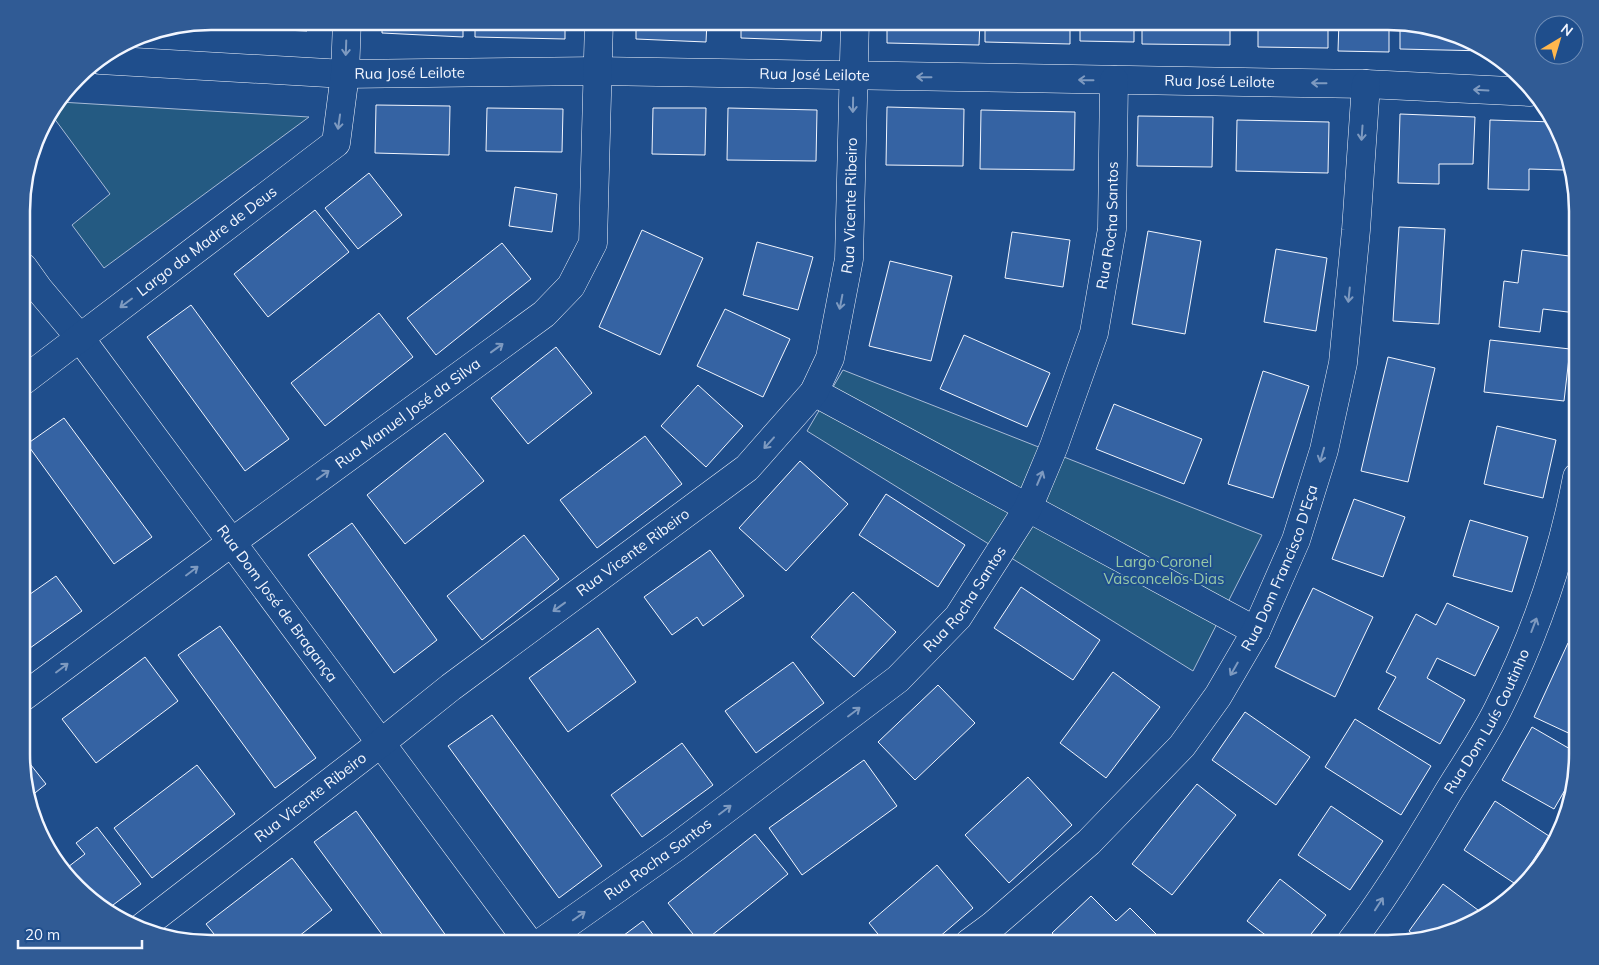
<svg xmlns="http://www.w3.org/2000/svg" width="1599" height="965" viewBox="0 0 1599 965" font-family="Mulish,sans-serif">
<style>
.green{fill:#245a82;stroke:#a8bbd7}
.building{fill:#3563a3;stroke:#f2f6ff}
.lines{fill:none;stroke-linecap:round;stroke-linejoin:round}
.minor-casing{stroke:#f2f6ff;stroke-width:29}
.minor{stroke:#1f4e8c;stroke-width:28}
.oneway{stroke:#7e9ac0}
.labels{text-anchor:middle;stroke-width:4;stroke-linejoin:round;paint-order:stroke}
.street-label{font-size:15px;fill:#f2f6ff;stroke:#1f4e8c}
.park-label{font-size:15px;fill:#97c8a6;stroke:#1f4e8c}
.rim{fill:none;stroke:#f2f6ff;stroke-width:2.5}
</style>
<rect width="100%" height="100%" fill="#1f4e8c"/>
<!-- green -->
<path class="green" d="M60 102 309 117 104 268 72 225 110 194 51 114Z
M843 370 1262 535 1193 671 807 431Z"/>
<!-- building -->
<path class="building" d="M211 21H308L307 31 188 26Z
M382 21H463V37L382 33Z
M475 21H565V39L475 37Z
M636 21H707L706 42 636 39Z
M741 21H822L821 41 741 38Z
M887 21H980L979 45 887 43Z
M985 21H1070V44L985 42Z
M1080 21H1134V42L1080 41Z
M1142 21H1230V45L1142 44Z
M1258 21H1328V48L1258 47Z
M1339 21H1389V52L1338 51Z
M1400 23 1437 28 1487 51 1400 49Z
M179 28V33L156 32Z
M376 105 450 106 449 155 375 153Z
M887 107 964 109 963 166 886 165Z
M487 108 563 109 562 152 486 151Z
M653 108H706L705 155 652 154Z
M728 108 817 110 816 161 727 160Z
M981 110 1075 112 1074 170 980 169Z
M1400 114 1475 117 1473 164H1439V184L1398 183Z
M1138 116 1213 117 1212 167 1137 166Z
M1237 120 1329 122 1328 173 1236 171Z
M1490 120 1554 122 1564 154V170L1529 169V190L1488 189Z
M369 173 402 215 358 249 325 208Z
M515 187 557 194 552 232 509 226Z
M315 210 349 252 268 317 234 274Z
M1399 227 1445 229 1439 324 1393 321Z
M642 230 703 258 660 355 599 327Z
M1148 231 1201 241 1185 334 1132 324Z
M1012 232 1070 240 1063 287 1005 278Z
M757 242 813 257 798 310 743 295Z
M502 243 531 279 436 355 407 318Z
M1276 249 1327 258 1316 331 1264 322Z
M1522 250 1577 257 1576 313 1543 309 1540 332 1499 327 1504 281 1518 283Z
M890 261 952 276 931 361 869 346Z
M191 305 289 439 245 471 147 337Z
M725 309 790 339 763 397 697 366Z
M379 313 413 357 325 426 291 383Z
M964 335 1050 373 1027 427 940 389Z
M1490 340 1570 349 1564 401 1484 392Z
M556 347 592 393 528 444 491 398Z
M1388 357 1435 368 1408 482 1361 471Z
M1263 371 1309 386 1273 498 1228 484Z
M698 385 743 426 706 467 661 426Z
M1114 404 1202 439 1184 484 1096 449Z
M64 418 152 537 114 564 27 444Z
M1497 426 1556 440 1543 498 1484 484Z
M445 433 484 481 405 544 367 495Z
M645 436 682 484 597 548 560 500Z
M800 461 848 504 786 571 739 528Z
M886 494 965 545 938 587 859 535Z
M1354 499 1405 517 1383 577 1332 559Z
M1470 520 1528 537 1512 592 1453 576Z
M352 523 437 640 394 673 308 555Z
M524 535 559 579 482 640 447 596Z
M710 550 744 596 703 626 697 617 672 635 644 597Z
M56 576 82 611 23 653V599Z
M1021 587 1100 640 1073 680 994 628Z
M1313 588 1373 617 1335 697 1275 667Z
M853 592 896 632 854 677 811 637Z
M1447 603 1499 627 1475 676 1437 658 1427 678 1465 700 1440 744 1378 709 1396 677 1386 672 1416 614 1436 625Z
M220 626 316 758 275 788 178 655Z
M598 628 636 682 568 732 529 678Z
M1568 643 1577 648V737L1534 717Z
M145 657 178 701 96 763 62 719Z
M793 662 824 703 756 753 725 711Z
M1113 672 1160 707 1106 778 1060 743Z
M938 685 975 723 915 780 878 742Z
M1245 712 1310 757 1276 805 1212 760Z
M492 715 602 866 559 898 448 746Z
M1355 719 1431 766 1401 815 1325 767Z
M1532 727 1577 753V769L1554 809 1502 780Z
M682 743 713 785 642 837 611 795Z
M23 755 46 784 30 797 23 778Z
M864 760 897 806 802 875 769 828Z
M197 765 235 814 152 878 114 828Z
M1028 777 1072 825 1009 883 965 835Z
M1197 784 1236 815 1172 895 1132 864Z
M1495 801 1549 836 1517 885 1464 850Z
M1331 806 1383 841 1350 890 1298 855Z
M356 811 452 944H389L314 842Z
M97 827 141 884 105 911 64 870 85 854 76 843Z
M755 834 788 874 701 944 668 903Z
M292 858 332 910 289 944H222L206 924Z
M937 865 973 908 931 944H886L869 923Z
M1280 879 1326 915 1304 943H1276L1247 921Z
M1443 884 1486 916 1483 918 1418 938 1409 931Z
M1091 896 1116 921 1130 908 1156 934 1146 943H1063L1052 933Z
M643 921 660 944H612Z
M820 936 826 944H811Z"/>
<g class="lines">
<defs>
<g id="minor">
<path id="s1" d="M100 60 345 74 597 71 1366 84 1530 92"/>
<path id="s2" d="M23 267 38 288 80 338 530 944"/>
<path id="s3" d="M23 381 336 143 345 74 347 21"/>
<path d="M814 392 1256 631"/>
<path id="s4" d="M23 697 232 542 544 314 571 286 593 243 599 21"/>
<path id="s5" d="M141 928 381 743 451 687 747 468 814 392 830 358 849 259 855 21"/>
<path id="s6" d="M969 943 992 926 1089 842 1182 746 1218 696 1256 631 1296 540 1324 450 1343 363 1356 230 1366 84"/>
<path id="s7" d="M1350 943C1386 896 1417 845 1447 794 1464 766 1483 739 1498 709 1534 637 1562 556 1577 477"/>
<path id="s8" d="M539 944 676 847 898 679 958 617 1028 508 1054 446 1094 333 1112 229 1114 80"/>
</g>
</defs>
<!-- minor casing -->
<use href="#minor" class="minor-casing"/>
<!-- minor -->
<use href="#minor" class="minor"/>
</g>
<!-- one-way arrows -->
<defs><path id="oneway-shaft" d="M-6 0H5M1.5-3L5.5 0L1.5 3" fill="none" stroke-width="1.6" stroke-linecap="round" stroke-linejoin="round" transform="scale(1.25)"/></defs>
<g class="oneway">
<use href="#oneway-shaft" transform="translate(346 48) rotate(92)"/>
<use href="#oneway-shaft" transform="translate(924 77) rotate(-179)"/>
<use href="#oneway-shaft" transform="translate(1086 80) rotate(-179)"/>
<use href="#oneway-shaft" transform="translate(1319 83) rotate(-179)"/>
<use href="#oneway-shaft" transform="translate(1481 90) rotate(-177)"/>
<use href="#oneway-shaft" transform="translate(853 105) rotate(91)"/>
<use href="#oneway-shaft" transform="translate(339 122) rotate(98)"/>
<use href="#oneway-shaft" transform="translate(1362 133) rotate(94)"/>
<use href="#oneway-shaft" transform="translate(1349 295) rotate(96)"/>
<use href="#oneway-shaft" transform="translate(841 302) rotate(101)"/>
<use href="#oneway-shaft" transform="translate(126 303) rotate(143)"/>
<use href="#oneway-shaft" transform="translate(497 348) rotate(-36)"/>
<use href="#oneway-shaft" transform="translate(769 443) rotate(132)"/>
<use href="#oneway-shaft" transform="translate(1322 455) rotate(106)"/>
<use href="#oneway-shaft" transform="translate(323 475) rotate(-36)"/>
<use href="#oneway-shaft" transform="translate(1040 478) rotate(-67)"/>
<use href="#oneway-shaft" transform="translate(192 571) rotate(-37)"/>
<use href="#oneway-shaft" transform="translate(559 607) rotate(144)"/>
<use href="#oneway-shaft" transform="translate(1534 625) rotate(-69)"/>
<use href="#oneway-shaft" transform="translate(62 668) rotate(-37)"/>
<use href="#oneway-shaft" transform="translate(1234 669) rotate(120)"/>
<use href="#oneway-shaft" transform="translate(854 712) rotate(-37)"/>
<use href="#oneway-shaft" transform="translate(725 810) rotate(-37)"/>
<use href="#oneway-shaft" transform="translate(1379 904) rotate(-57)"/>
<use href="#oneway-shaft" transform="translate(579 916) rotate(-35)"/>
</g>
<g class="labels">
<!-- street labels -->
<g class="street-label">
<text dy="5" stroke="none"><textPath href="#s1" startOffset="310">Rua José Leilote</textPath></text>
<text dy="5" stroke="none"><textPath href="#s1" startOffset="715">Rua José Leilote</textPath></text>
<text dy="5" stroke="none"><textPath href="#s1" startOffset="1120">Rua José Leilote</textPath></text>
<text dy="5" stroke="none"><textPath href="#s5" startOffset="1054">Rua Vicente Ribeiro</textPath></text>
<text dy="5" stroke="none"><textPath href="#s8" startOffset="958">Rua Rocha Santos</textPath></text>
<text dy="5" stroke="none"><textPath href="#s3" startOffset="231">Largo da Madre de Deus</textPath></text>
<text dy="5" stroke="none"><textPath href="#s4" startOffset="478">Rua Manuel José da Silva</textPath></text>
<text dy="5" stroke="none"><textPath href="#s5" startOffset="619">Rua Vicente Ribeiro</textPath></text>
<text dy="5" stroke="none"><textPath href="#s6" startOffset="495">Rua Dom Francisco D'Eça</textPath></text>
<text dy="5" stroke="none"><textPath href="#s8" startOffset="551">Rua Rocha Santos</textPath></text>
<text dy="5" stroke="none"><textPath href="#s2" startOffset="422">Rua Dom José de Bragança</textPath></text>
<text dy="5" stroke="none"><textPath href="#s7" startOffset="261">Rua Dom Luís Coutinho</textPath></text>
<text dy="5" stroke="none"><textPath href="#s5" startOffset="214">Rua Vicente Ribeiro</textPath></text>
<text dy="5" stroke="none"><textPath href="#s8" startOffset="146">Rua Rocha Santos</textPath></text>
</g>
<!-- park labels -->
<g class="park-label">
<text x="1164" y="567">Largo Coronel<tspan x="1164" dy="17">Vasconcelos Dias</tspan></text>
</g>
</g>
<!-- crop -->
<path d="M0 0H1599V965H0ZM211 30H1388A181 181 0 0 1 1569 211V754A181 181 0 0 1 1388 935H211A181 181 0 0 1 30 754V211A181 181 0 0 1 211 30Z" fill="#305b95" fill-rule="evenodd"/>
<path class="rim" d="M211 30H1388A181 181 0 0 1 1569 211V754A181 181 0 0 1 1388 935H211A181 181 0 0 1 30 754V211A181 181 0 0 1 211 30Z"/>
<!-- north arrow -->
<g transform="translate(1559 40) rotate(38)"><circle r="24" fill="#1f4e8c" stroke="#7391ba"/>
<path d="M0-4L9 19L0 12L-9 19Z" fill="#ffb74d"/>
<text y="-8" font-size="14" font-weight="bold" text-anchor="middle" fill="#f2f6ff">N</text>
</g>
<!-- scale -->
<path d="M18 940v8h124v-8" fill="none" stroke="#f2f6ff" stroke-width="2.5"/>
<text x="25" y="940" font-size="15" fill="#f2f6ff" stroke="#1f4e8c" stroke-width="4" paint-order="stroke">20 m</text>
</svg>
